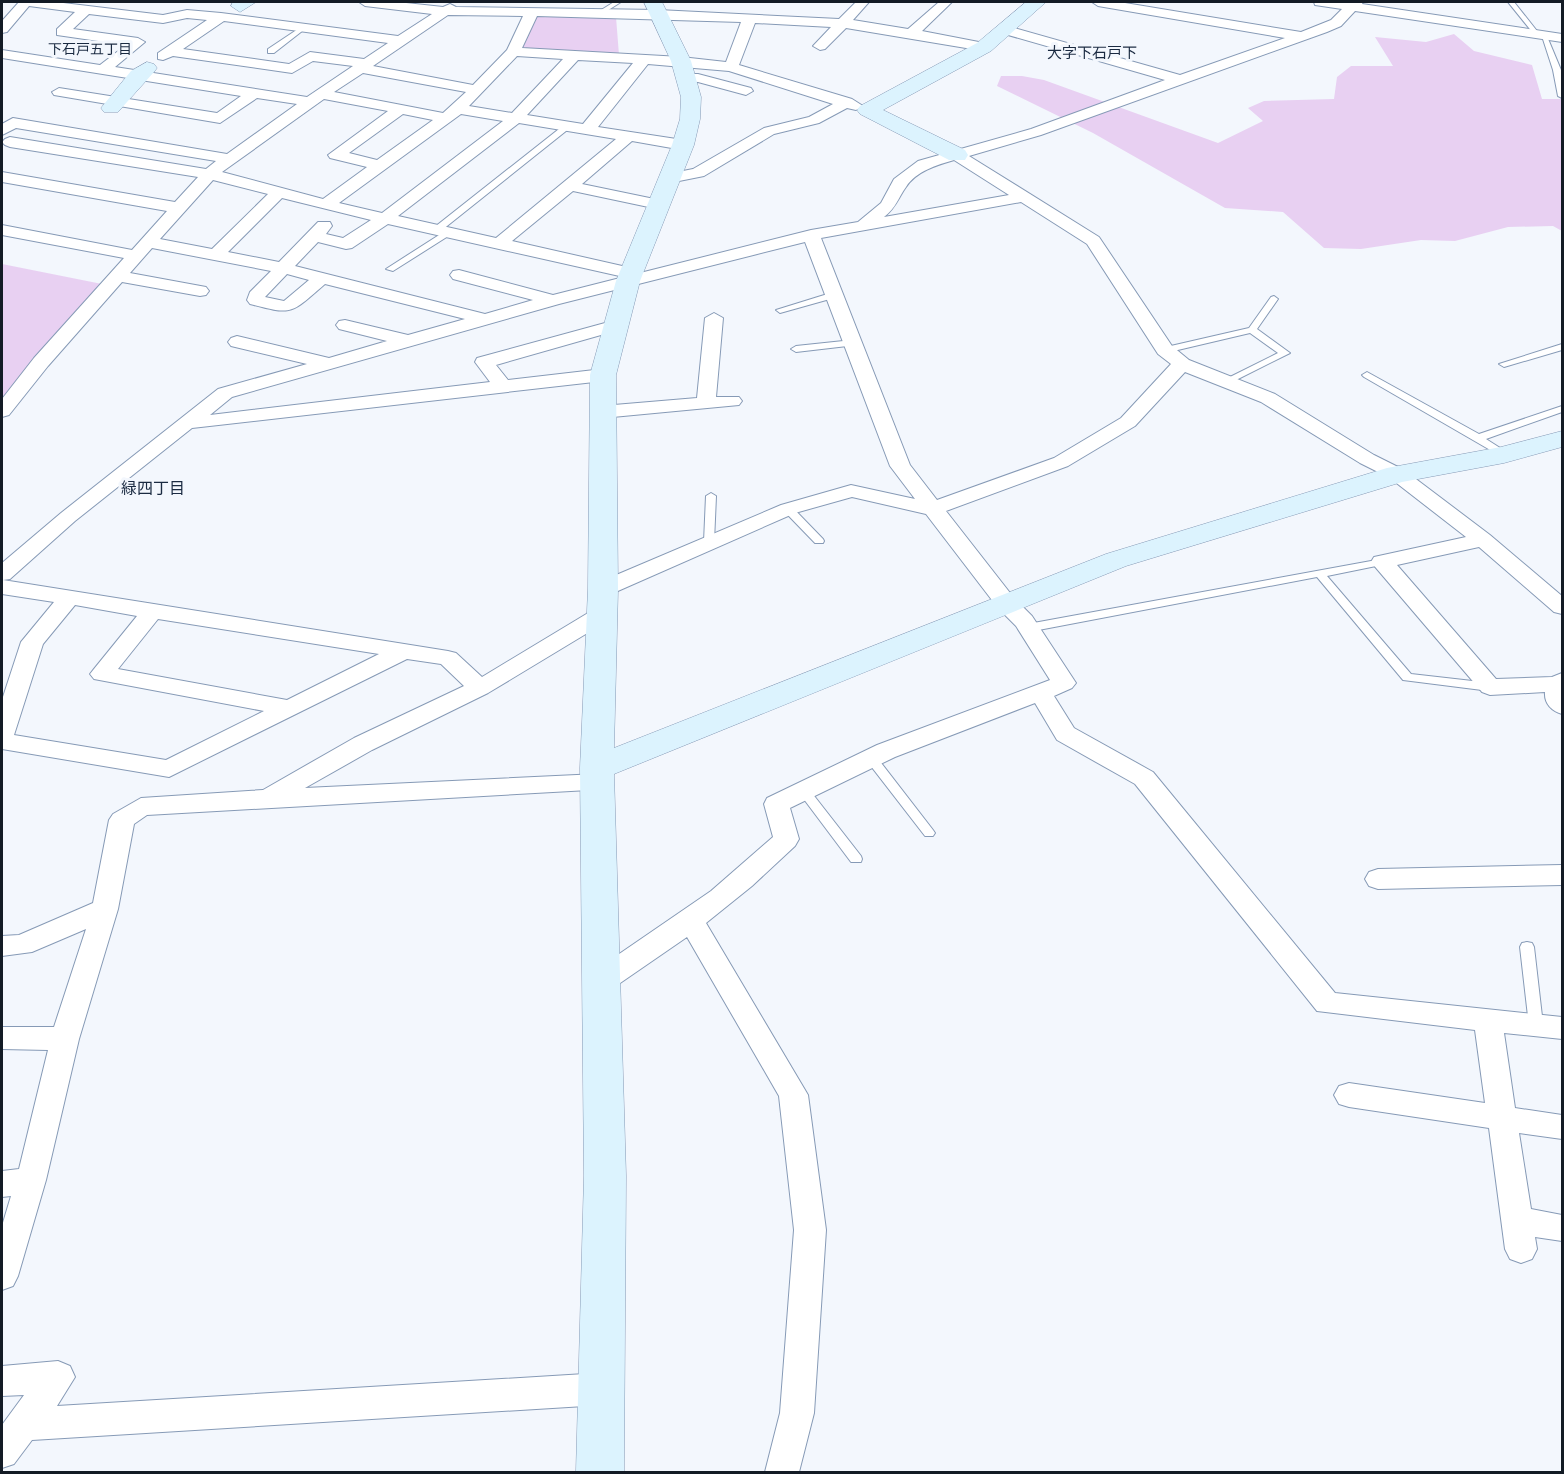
<svg xmlns="http://www.w3.org/2000/svg" width="1564" height="1474" viewBox="0 0 1564 1474" font-family="Overpass,'Noto Sans JP',sans-serif">
<style>
.green{fill:#e8d0f2}
.lines{fill:none;stroke-linecap:round;stroke-linejoin:round}
.lane-casing{stroke:#869ab6;stroke-width:2}
.street-casing{stroke:#869ab6;stroke-width:2}
.secondary-casing{stroke:#869ab6;stroke-width:1}
.lane{fill:#fff;fill-rule:evenodd}
.street{fill:#fff;fill-rule:evenodd}
.secondary{fill:#dcf3fe;fill-rule:evenodd}
.labels{text-anchor:middle;stroke-width:6;stroke-linejoin:round;paint-order:stroke}
.far-neighbourhood-label{font-size:14px;fill:#1a2a41;stroke:#f3f7fd}
.far-quarter-label{font-size:15px;fill:#1a2a41;stroke:#f3f7fd}
.neighbourhood-label{font-size:16px;fill:#1a2a41;stroke:#f3f7fd}
</style>
<rect width="100%" height="100%" fill="#f3f7fd"/>
<!-- green -->
<path class="green" d="M540 16 616 17 619 55 522 48 534 18Z
M1454 34 1474 51 1532 65 1542 99H1562V231L1553 226 1508 227 1455 241 1421 240 1361 249 1324 248 1283 212 1225 208 1093 133 997 86 1001 76H1022L1044 80 1218 143 1263 121 1248 108 1264 101 1334 99 1337 77 1351 66H1393L1375 37 1426 42Z
M2 264 102 284 77 323 2 405Z"/>
<g class="lines">
<defs>
<path id="lane" d="M614 2H621L602 14H598V12Z
M1508 2H1514L1537 31V33H1533Z
M301 27 306 28 274 53H268V49Z
M1541 33 1546 34 1561 70 1562 98 1558 96 1553 70Z
M564 125 571 127 442 230H436V226Z
M450 228 454 231 453 233 393 271 386 269Z
M834 292 837 293V297L780 313 776 310Z
M1274 296 1278 299 1257 329 1290 353 1230 383 1227 384 1222 381 1278 353 1250 333 1165 353 1160 350 1162 348 1249 328 1271 297Z
M853 340 856 341V345L796 352 791 349 796 346Z
M1562 344V350L1504 367 1499 364Z
M1367 372 1479 434 1562 406V412L1486 439 1508 453V457L1504 458 1364 377 1362 375Z
M711 493 716 496 714 542 709 545 704 542 706 496Z
M788 506 792 507 823 539 824 541 823 543H815L784 511 783 509Z
M1382 559 1386 560 1387 562 1386 564 1327 576 1411 674 1490 683 1496 687 1494 690 1490 691 1403 680 1317 577 1028 632 1022 628 1028 624Z
M871 754 875 755 933 830 935 833 933 836H925L867 761 865 758Z
M804 787 808 788 861 856 862 859 861 862H851L800 794 798 791 800 788Z
M1527 942 1532 943 1534 947 1543 1025 1541 1029 1536 1031 1531 1029 1529 1025 1520 947 1522 943Z"/>
<path id="street" d="M19 2H55L163 15 187 10 221 13 398 36 432 14 365 6 359 2H397L443 7 450 4 456 7 658 10 839 19 856 2H869L853 20 908 29 939 2H952L922 31 984 43 991 47 984 51 846 28 825 49 820 50 813 46 831 27 755 23 739 65 852 99 863 106 856 110 847 108 819 123 774 134 704 176 669 183 661 178 663 175 693 169 764 128 809 117 833 104 729 71 648 64 598 127 683 140 691 145 683 150 632 141 582 184 664 201 666 204 664 207 658 209 573 191 512 241 631 268 640 273 811 230 858 222 881 203 894 179 918 161 1031 129 1165 80 1001 33V27H1011L1180 75 1285 38 1098 6 1092 2H1119L1301 32 1331 20 1342 9 1315 5 1314 2H1363L1362 4 1562 34V42L1355 11 1341 26 1327 32 1041 135 969 156 1099 237 1172 346 1189 360 1275 394 1374 455 1404 470 1490 535 1562 596V614L1554 612 1479 547 1397 565 1496 679 1552 677 1562 673V714C1552 711 1544 704 1545 692L1490 695 1482 692 1371 562 1374 557 1466 537 1390 478 1360 463 1261 402 1185 372 1135 426 1068 466 946 511 1014 598 1032 616 1076 683 1072 688 1054 696 1074 728 1153 772 1335 993 1562 1017V1039L1504 1033 1515 1108 1562 1115V1139L1519 1133 1531 1209 1562 1215V1241L1535 1237 1537 1249 1532 1259 1521 1263 1510 1259 1505 1249 1489 1128 1349 1107 1339 1104 1334 1095 1339 1086 1349 1083 1485 1103 1475 1030 1317 1011 1135 784 1057 740 1035 703 895 757 790 808 799 839 795 846 752 886 706 923 808 1095 826 1230 814 1413 799 1472H765L780 1413 794 1230 779 1096 687 937 610 990 600 993 590 990 586 982 590 974 711 891 773 837 764 804 767 798 877 745 1050 680 1016 626 998 608 926 514 852 497 795 513 611 594H595L592 589 595 584 781 505 851 485 915 499 890 466 805 242 559 304 232 397 210 415 490 382 475 362 477 358 616 320 625 325 622 329 496 365 508 380 603 369 610 371 612 375 603 381 192 428 75 521 10 579 3 580 448 651 456 653 482 677 593 610H609L612 615 609 620 488 693 372 750 305 788 598 774 607 777 610 783 607 789 147 815 134 824 118 909 79 1039 46 1180 18 1276 13 1286 2 1290V1226L11 1196 2 1197V1171L19 1169 48 1050 2 1049V1027H54L86 929 32 952 2 956V936L19 935 93 903 109 820 113 814 141 798 263 790 354 738 464 686 441 664 407 659 169 777 2 749V700L21 642 54 602 2 594V563L61 513 218 389 307 364 231 346 228 342 231 338 237 336 329 358 387 341 339 329 336 325 339 321 345 320 408 335 465 319 325 284C291 313 294 316 250 304L247 300 250 292 271 271 152 248 130 273 206 287 209 291 206 295 200 296 122 282 48 366 9 415 2 417V399L34 358 124 258 2 235V225L132 250 167 211 2 182V172L175 202 198 177 10 147 5 145 2 142 5 139 10 137 206 169 216 161 16 128 2 135V124L13 118 227 154 297 104 257 98 220 123 54 95 52 92 59 88 217 113 241 96 2 58V50L100 65 126 45 57 35V29L75 12 29 6 7 32 2 33V21ZM89 14 163 23 187 18 207 20 158 53V59L163 60 173 56 292 73 313 61 353 66 307 97 115 67 145 42 138 38 73 29ZM448 15 523 16 507 50 473 85 373 66ZM537 16 741 22 726 62 681 57 522 48ZM224 21 388 43 364 59 310 52 289 64 183 49ZM517 56 563 59 512 113 469 106ZM578 60 633 63 583 124 527 115ZM363 73 466 92 443 113 334 92ZM324 99 388 111 328 155 330 158 367 167 323 199 222 172ZM403 114 433 120 377 160 349 153ZM461 114 503 121 382 213 339 203ZM519 123 616 139 496 238 398 216ZM954 160 1009 195 884 217C896 208 898 198 906 187 916 171 937 165 954 160ZM213 180 268 194 212 249 160 239ZM282 198 371 220 343 238 326 234 332 226 330 222H318L279 262 228 252ZM1021 202 1087 244 1158 354 1171 364 1121 418 1054 458 937 500 910 465 821 238ZM388 224 624 277 553 295 459 270 453 271 450 275 453 279 533 300 485 314 295 266 318 242 346 249 352 248ZM287 274 309 280 284 301 265 297ZM75 605 137 616 94 669 90 674 94 679 264 711 166 760 14 735 43 644ZM158 619 379 654 287 700 118 669Z
M687 74H698L751 88 753 91 746 95 698 82 682 81 680 78 682 75Z
M714 313 723 318 716 397H739L742 401 739 405 602 418 595 416 592 412 602 406 697 398 705 318Z
M1562 865V885L1378 889 1369 886 1365 879 1369 872 1378 869Z
M58 1361 70 1366 75 1377 57 1406 601 1373 613 1378 618 1389 613 1400 601 1405 32 1440 14 1464 2 1468V1425L24 1395 2 1396V1366Z"/>
<path id="secondary" d="M233 2H256L240 12 231 6Z
M644 2H662L691 61 701 97 700 119 694 145 640 281 616 375 618 589 614 748 1106 554 1387 468 1501 447 1562 431V447L1504 463 1402 482 1126 566 614 774 626 1176 624 1472H576L584 1176 580 768 588 589 590 375 616 281 672 145 680 119 681 97 671 61Z
M1026 2H1046L991 51 883 110 965 150 968 155 965 160H949L860 114 857 110 860 106 977 43Z
M147 62 154 64 157 68 154 72 118 112H104L101 108 131 71Z"/>
</defs>
<!-- lane casing -->
<use href="#lane" class="lane-casing"/>
<!-- street casing -->
<use href="#street" class="street-casing"/>
<!-- secondary casing -->
<use href="#secondary" class="secondary-casing"/>
<!-- lane -->
<use href="#lane" class="lane"/>
<!-- street -->
<use href="#street" class="street"/>
<!-- secondary -->
<use href="#secondary" class="secondary"/>
</g>
<g class="labels">
<!-- far-neighbourhood labels -->
<g class="far-neighbourhood-label">
<text x="90" y="54">下石戸五丁目</text>
</g>
<!-- far-quarter labels -->
<g class="far-quarter-label">
<text x="1092" y="58">大字下石戸下</text>
</g>
<!-- neighbourhood labels -->
<g class="neighbourhood-label">
<text x="153" y="494">緑四丁目</text>
</g>
</g>
<!-- border -->
<rect width="1564" height="1474" fill="none" stroke="#131b25" stroke-width="6"/>
</svg>
